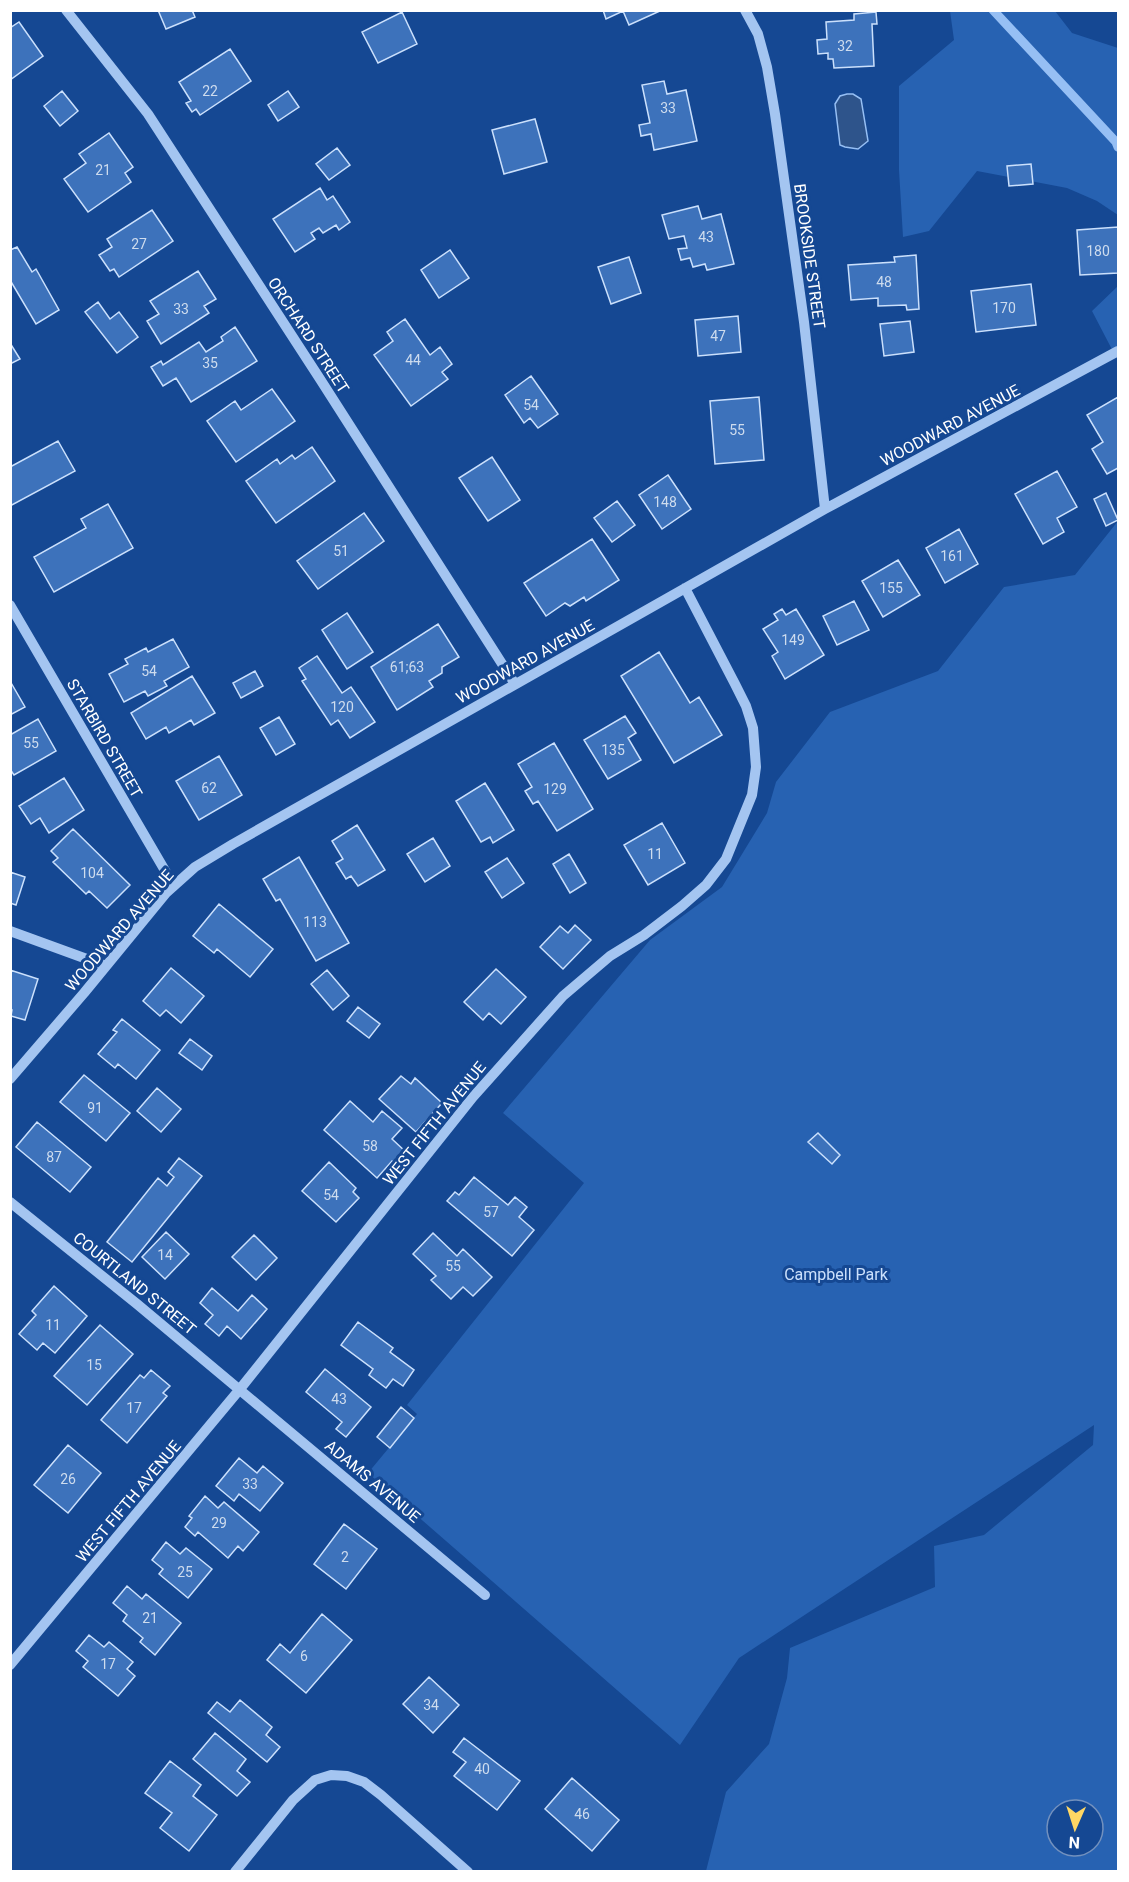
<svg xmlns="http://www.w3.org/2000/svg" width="1129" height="1882" viewBox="0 0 1129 1882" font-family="Roboto,sans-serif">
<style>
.green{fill:#2762b2;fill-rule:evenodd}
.water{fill:#2e548b;stroke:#96bff4;stroke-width:1.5}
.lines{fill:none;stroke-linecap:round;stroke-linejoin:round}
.stream{stroke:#96bff4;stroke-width:9}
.building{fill:#3d72bb;stroke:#cbe0fc;stroke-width:1.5}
.minor{stroke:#a4c5f1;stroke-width:10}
.labels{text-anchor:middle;stroke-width:6;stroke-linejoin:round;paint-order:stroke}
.number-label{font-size:14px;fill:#cedcee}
.street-label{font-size:16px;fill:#fff;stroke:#154893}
.park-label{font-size:16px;fill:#cbe0fc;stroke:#154893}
</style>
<rect width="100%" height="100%" fill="#154893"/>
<!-- green -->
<path class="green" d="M950 11H1055L1072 33 1118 48V215L1097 201 1067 188 977 171 929 231 903 237 899 170V86L954 40Z
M1118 286V361L1092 311Z
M1118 521V1871H706L726 1792 769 1744 787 1678 790 1648 935 1587 934 1546 984 1535 1093 1445 1094 1425 739 1658 680 1745 368 1473 417 1414 407 1405 584 1183 503 1113 650 940 722 887 767 813 776 782 830 712 938 671 1004 587 1075 575ZM1057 1810H1093V1846H1057Z"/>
<!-- water -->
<path class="water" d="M847 94H853L861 99 868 141 858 149 845 147 840 145 835 104 840 96Z"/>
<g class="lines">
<!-- stream -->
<path class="stream" d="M993 10 1116 142 1118 147"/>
</g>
<!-- building -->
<path class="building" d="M158 10H192L195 17 166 29Z
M603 10H662L629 25 623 11 606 19Z
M402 12 417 44 378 63 362 32Z
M876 12 877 24H872L874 66 834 68 833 59H828V53L818 54 817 40 827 39 826 22 854 20V14Z
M19 22 43 56 10 80V28Z
M230 49 251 81 200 115 196 109 192 112 186 103 191 101 179 82Z
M664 81 667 94 686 90 697 141 654 150 651 134 641 136 639 125 650 123 642 85Z
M62 91 78 111 60 126 44 106Z
M288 91 299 107 278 121 268 105Z
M535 119 547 162 504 174 492 130Z
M109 133 133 167 125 173 131 182 88 212 64 179 86 163 79 154Z
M337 148 350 165 329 180 316 164Z
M1031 164 1033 184 1009 186 1007 166Z
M320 188 327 200 333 196 350 222 339 230 336 225 323 233 319 228 311 233 315 239 295 252 273 219Z
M698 206 702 219 721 214 734 264 707 270 705 264 693 267 690 258 681 260 678 249 687 248 684 236 669 239 662 215Z
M152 210 173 241 119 277 114 269 110 271 99 255 112 247 107 239Z
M1118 227V273L1080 275 1077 230Z
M17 247 32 272 36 269 59 310 36 324 10 280V250Z
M450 250 469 278 439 298 421 270Z
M916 255 919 309 907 310 906 305 878 306V298L851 300 848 265 895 262 894 257Z
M629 257 641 293 611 304 598 267Z
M198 271 216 299 204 306 209 313 161 344 147 321 159 314 150 301Z
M1031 284 1036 325 976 332 971 291Z
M98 302 110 319 119 312 138 337 117 353 85 312Z
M738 316 741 352 698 356 695 320Z
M405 319 430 355 440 347 452 364 442 372 448 379 411 406 374 355 393 341 387 332Z
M910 321 914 352 884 356 880 324Z
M235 327 257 361 191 402 176 378 163 386 151 367 161 361 163 365 199 342 206 352 223 341 221 337Z
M10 343 20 359 10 364Z
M531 376 558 414 538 428 530 418 524 423 505 395Z
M272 389 295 421 236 462 207 421 235 401 241 410Z
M759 397 764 460 715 464 710 401Z
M1118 397V468L1107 474 1092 449 1103 442 1087 415Z
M58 441 75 471 10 506V467Z
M312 447 335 481 276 523 246 481 277 459 280 464 292 455 295 459Z
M492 457 520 500 488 521 459 478Z
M1057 471 1077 507 1057 518 1064 532 1043 544 1015 494Z
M668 475 691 509 662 529 639 495Z
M1106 493 1118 520 1106 526 1094 499Z
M617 501 635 525 612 542 594 518Z
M108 504 133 548 54 592 34 557 86 528 81 519Z
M364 513 384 541 318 589 297 561Z
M959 529 978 564 945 583 926 548Z
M592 539 619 580 586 601 584 597 570 606 565 603 546 616 524 583Z
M898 560 920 595 883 617 862 581Z
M854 601 869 630 837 645 823 616Z
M782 609 786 615 796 609 824 655 785 679 772 656 778 652 763 629 778 620 774 614Z
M347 613 373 652 347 669 322 630Z
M438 624 459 657 442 667V673L429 681 433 687 397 710 371 667Z
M173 639 189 667 164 681 167 686 148 696 145 691 124 702 109 674 128 664 125 659 146 648 148 652Z
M659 652 690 703 699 697 722 735 674 763 621 676Z
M317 656 342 693 351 687 375 722 350 738 338 720 331 725 302 681 306 679 299 668Z
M255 671 263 686 241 698 233 683Z
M192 676 215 713 194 725 191 720 169 733 166 727 146 739 131 713Z
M10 681 25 707 10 715Z
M625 716 636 733 628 738 641 760 608 779 584 740Z
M279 717 295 744 276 755 260 728Z
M38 719 56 751 14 775 10 769V735Z
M554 743 593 809 557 831 538 801 533 804 525 791 532 787 518 764Z
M219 756 242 795 199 820 176 781Z
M64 778 84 810 49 833 40 818 31 824 19 806Z
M485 783 514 830 493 843 490 837 481 842 456 801Z
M662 823 685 863 648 885 624 845Z
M357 825 385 870 358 886 351 876 346 879 336 863 343 859 332 841Z
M73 829 130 885 107 908 89 891 86 894 53 862 58 858 51 851Z
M433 838 450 866 425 882 407 854Z
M569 854 586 883 570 893 553 864Z
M299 857 349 943 316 961 280 899 276 901 263 879Z
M507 858 524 883 502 898 485 872Z
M10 872 25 877 16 905 10 903Z
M219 904 273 949 250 977 217 949 214 953 193 936Z
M575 925 591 940 563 969 540 947 560 926 568 933Z
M171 968 204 996 181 1023 166 1010 160 1016 143 1001Z
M496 969 526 997 501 1024 489 1013 483 1020 464 1002Z
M10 970 38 979 25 1020 11 1016 12 1010H10Z
M327 970 349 996 333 1010 311 984Z
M358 1007 380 1024 369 1038 347 1021Z
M122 1019 160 1050 136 1079 118 1064 115 1068 98 1054 117 1032 113 1030Z
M190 1039 212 1056 202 1070 179 1053Z
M84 1075 130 1113 106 1141 60 1102Z
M401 1076 411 1084 415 1078 442 1103 416 1132 379 1099Z
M157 1088 181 1109 161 1132 137 1111Z
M350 1101 373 1122 382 1111 402 1128 392 1139 407 1153 396 1165 392 1161 377 1178 324 1130Z
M37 1122 91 1167 70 1192 16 1147Z
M818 1133 840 1155 832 1164 808 1142Z
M179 1158 202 1176 132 1262 107 1242 158 1178 167 1186 174 1177 168 1172Z
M329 1162 356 1188 353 1192 359 1198 336 1222 302 1191Z
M474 1177 508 1205 515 1197 527 1207 519 1217 534 1230 512 1256 447 1201 455 1192 459 1195Z
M166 1232 189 1254 165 1279 142 1257Z
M433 1233 457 1256 463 1249 492 1277 473 1296 463 1287 451 1299 431 1280 436 1276 413 1254Z
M254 1235 277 1258 256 1280 232 1257Z
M54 1286 87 1316 55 1353 43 1343 37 1350 19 1334 36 1315 32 1311Z
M212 1288 238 1311 252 1295 267 1309 241 1339 227 1326 219 1336 205 1324 213 1315 200 1303Z
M358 1322 393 1348 390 1352 414 1370 403 1386 393 1379 386 1388 369 1375 373 1369 341 1345Z
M100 1325 133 1354 87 1405 54 1376Z
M325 1369 371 1407 346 1437 336 1429 342 1422 306 1392Z
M151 1370 170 1386 163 1393 167 1396 127 1443 101 1420 140 1375 144 1378Z
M401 1407 414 1418 390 1448 377 1437Z
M68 1445 101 1473 68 1513 34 1485Z
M239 1458 257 1473 263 1466 283 1483 260 1511 239 1494 234 1501 216 1486Z
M205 1496 218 1508 224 1502 259 1532 243 1551 238 1546 228 1558 198 1532 195 1536 185 1527 192 1518 189 1516Z
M344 1524 377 1549 346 1589 314 1564Z
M166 1542 180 1554 186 1548 212 1569 188 1598 159 1574 163 1569 152 1560Z
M127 1586 142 1599 146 1594 181 1623 155 1655 140 1642 143 1638 123 1621 127 1615 113 1603Z
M322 1614 352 1640 306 1693 267 1660 280 1644 290 1653Z
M89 1635 104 1647 109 1642 133 1662 127 1669 135 1676 118 1696 83 1667 88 1661 76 1651Z
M429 1677 459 1705 433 1733 403 1704Z
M240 1700 272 1727 266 1735 280 1747 267 1762 208 1713 217 1702 230 1712Z
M215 1733 246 1759 237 1771 250 1782 237 1796 193 1759Z
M464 1738 520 1781 497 1810 454 1776 466 1762 453 1752Z
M170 1761 201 1785 193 1796 217 1815 189 1851 160 1828 172 1813 145 1793Z
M572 1778 619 1820 592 1851 545 1809Z"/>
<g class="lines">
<!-- minor -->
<path class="minor" d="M66 10 148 114 320 379 515 684
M745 10 758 34 767 67 775 114 804 322 825 509
M10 605 174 886
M10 931 106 966
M10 1079 84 993 166 893 195 867 233 844 825 509 1118 351
M10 1202 137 1304 485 1595
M10 1665 240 1389 473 1097 563 996 610 956 644 935 682 906 706 885 726 859 752 795 756 767 753 728 746 706 735 684 685 588
M235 1872 293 1800 315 1780 331 1775 347 1776 364 1782 381 1795 468 1872"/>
</g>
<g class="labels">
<!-- number labels -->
<g class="number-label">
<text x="845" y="51">32</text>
<text x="210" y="96">22</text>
<text x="668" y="113">33</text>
<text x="103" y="175">21</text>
<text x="706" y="242">43</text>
<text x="139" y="249">27</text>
<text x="1098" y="256">180</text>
<text x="884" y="287">48</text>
<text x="1004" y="313">170</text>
<text x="181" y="314">33</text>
<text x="718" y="341">47</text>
<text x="413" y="365">44</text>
<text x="210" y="368">35</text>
<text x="531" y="410">54</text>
<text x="737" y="435">55</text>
<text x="665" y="507">148</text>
<text x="341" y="556">51</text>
<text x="952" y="561">161</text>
<text x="891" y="593">155</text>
<text x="793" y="645">149</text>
<text x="407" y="672">61;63</text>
<text x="149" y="676">54</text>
<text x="342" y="712">120</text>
<text x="31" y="748">55</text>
<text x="613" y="755">135</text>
<text x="209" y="793">62</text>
<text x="555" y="794">129</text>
<text x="655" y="859">11</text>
<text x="92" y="878">104</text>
<text x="315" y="927">113</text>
<text x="95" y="1113">91</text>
<text x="370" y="1151">58</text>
<text x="54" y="1162">87</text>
<text x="331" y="1200">54</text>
<text x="491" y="1217">57</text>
<text x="165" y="1260">14</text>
<text x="453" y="1271">55</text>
<text x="53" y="1330">11</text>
<text x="94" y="1370">15</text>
<text x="339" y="1404">43</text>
<text x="134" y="1413">17</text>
<text x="68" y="1484">26</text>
<text x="250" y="1489">33</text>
<text x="219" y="1528">29</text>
<text x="345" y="1562">2</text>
<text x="185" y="1577">25</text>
<text x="150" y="1623">21</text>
<text x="304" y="1661">6</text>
<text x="108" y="1669">17</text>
<text x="431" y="1710">34</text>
<text x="482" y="1774">40</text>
<text x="582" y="1819">46</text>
</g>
<!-- street labels -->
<g class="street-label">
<text transform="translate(810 256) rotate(82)" y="6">BROOKSIDE STREET</text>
<text transform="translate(309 335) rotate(57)" y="6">ORCHARD STREET</text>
<text transform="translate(950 425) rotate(-28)" y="6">WOODWARD AVENUE</text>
<text transform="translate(525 661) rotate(-29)" y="6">WOODWARD AVENUE</text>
<text transform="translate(105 738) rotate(60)" y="6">STARBIRD STREET</text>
<text transform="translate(119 930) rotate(-49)" y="6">WOODWARD AVENUE</text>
<text transform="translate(434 1123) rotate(-51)" y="6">WEST FIFTH AVENUE</text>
<text transform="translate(135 1283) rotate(39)" y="6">COURTLAND STREET</text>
<text transform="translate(373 1481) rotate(40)" y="6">ADAMS AVENUE</text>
<text transform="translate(128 1501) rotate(-50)" y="6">WEST FIFTH AVENUE</text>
</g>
<!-- park labels -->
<g class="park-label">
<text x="836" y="1280">Campbell Park</text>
</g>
</g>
<!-- border -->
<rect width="1129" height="1882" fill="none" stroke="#ffffff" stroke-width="24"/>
<!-- north arrow -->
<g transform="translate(1075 1828) rotate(183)"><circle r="28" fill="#154893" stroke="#7391be" stroke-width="1.5"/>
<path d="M0-4.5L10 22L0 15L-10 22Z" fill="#ffd764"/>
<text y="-9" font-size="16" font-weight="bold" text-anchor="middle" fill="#ffffff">N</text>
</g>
</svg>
